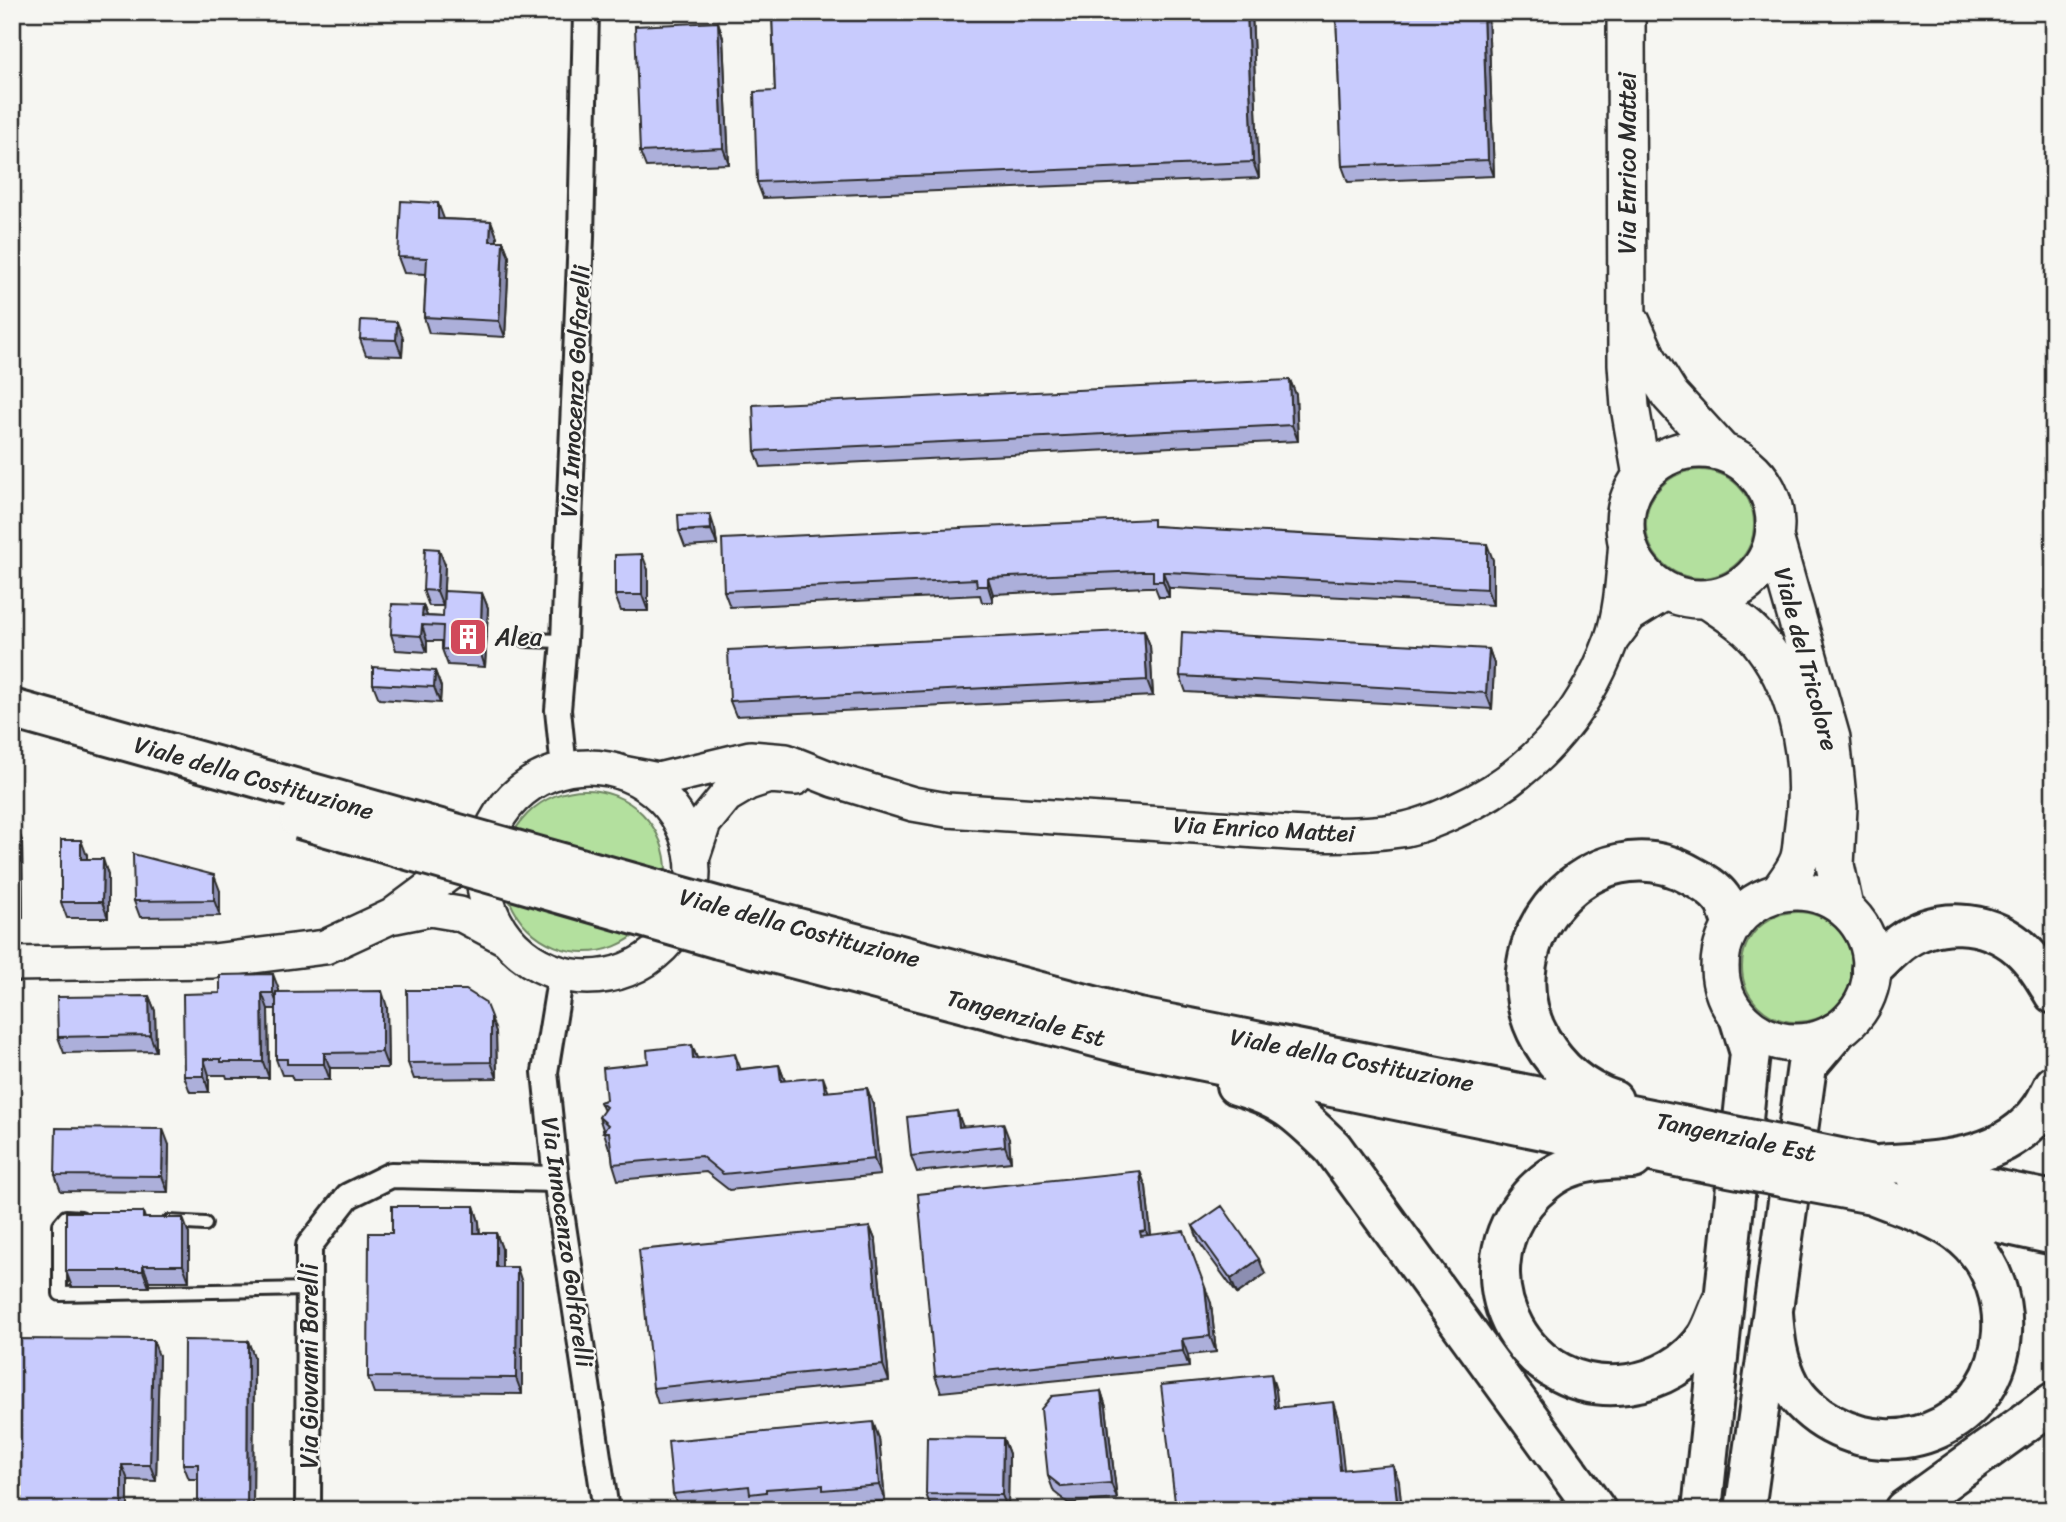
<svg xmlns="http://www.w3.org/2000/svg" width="2066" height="1522" viewBox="0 0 2066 1522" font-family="Sriracha,sans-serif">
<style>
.green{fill:#b3e09e;stroke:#6f8664;stroke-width:2}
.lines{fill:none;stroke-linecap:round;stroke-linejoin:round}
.lane-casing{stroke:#2b2b2b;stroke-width:18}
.street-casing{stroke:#2b2b2b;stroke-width:30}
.secondary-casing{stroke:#2b2b2b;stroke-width:38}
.primary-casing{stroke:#2b2b2b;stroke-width:42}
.highway-casing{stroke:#2b2b2b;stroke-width:44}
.lane{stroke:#f6f6f2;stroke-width:12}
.street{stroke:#f6f6f2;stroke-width:24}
.secondary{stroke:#f6f6f2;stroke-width:33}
.primary{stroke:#f6f6f2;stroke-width:37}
.highway{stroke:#f6f6f2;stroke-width:38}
.highway-bridge-casing{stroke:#2b2b2b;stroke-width:44;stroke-linecap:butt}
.highway-bridge{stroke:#f6f6f2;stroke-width:38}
.wall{fill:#acafda;stroke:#2b2b2b;stroke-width:2}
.shaded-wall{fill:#8c8eb1;stroke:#2b2b2b;stroke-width:2}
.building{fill:#c8cbfd;stroke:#2b2b2b;stroke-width:2}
.labels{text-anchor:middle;stroke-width:5;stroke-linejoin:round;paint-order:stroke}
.street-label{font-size:24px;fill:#2b2b2b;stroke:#f6f6f2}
.poi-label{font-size:24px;fill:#2b2b2b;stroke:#f6f6f2;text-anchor:start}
</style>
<rect width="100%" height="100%" fill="#f6f6f2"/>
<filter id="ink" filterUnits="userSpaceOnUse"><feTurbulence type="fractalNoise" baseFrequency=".0143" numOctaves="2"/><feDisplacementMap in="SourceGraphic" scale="14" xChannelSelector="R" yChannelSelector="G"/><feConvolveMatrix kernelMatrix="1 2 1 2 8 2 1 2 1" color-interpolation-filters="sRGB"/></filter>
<g filter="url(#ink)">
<!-- green -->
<path class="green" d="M1646 524a54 54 0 1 1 108 0a54 54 0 1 1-108 0Z
M504 871a81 81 0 1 1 162 0a81 81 0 1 1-162 0Z
M1742 967a55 55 0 1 1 110 0a55 55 0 1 1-110 0Z"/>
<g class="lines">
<defs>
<path id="lane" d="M526 640 564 641
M81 1218 66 1217 60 1224V1294L309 1289
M169 1222 205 1224"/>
<path id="street" d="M564 769 558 710 564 641 581 237 586 12
M561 974 545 1072 556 1179 606 1510
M308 1510 309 1246 348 1196 391 1175 556 1179"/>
<path id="secondary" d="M1612 639 1630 615 1667 592
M483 872a105 105 0 1 1 210 0a105 105 0 1 1-210 0Z
M622 773 658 780 750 758 786 761 834 780 913 804 947 810C1029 815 1112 821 1195 826 1263 831 1333 840 1400 830 1419 827 1438 819 1455 811 1530 778 1583 717 1611 641 1622 610 1623 574 1626 541
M692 859 704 823 726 796 748 783 769 776 796 778
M395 916 430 909 460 914 507 939
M12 964 213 961 325 947 392 916 478 852"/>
<path id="primary" d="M1626 12 1627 364 1630 407 1642 476
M1631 322 1647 358 1670 395 1722 452
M1625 524a75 75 0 1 1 150 0a75 75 0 1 1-150 0Z
M1774 537 1831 738 1838 807 1835 865 1844 907
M1708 600C1727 613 1748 625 1762 644 1802 696 1813 770 1803 833 1802 842 1802 852 1799 860 1795 871 1786 882 1779 892
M1720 967a76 76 0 1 1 152 0a76 76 0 1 1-152 0Z"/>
<path id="highway" d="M726 909 1139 1018 1691 1127
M719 939 1130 1046 1686 1159
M1872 969C1881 961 1890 951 1900 943 1936 916 1985 919 2019 947 2034 960 2044 977 2054 994
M1236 1085C1284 1099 1298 1114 1333 1148L1596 1510
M1613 1100C1582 1090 1558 1069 1541 1040 1484 941 1594 819 1692 876 1703 882 1715 889 1722 899 1727 905 1729 916 1732 923
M1633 1159C1612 1159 1591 1160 1571 1167 1553 1173 1536 1188 1525 1202 1462 1282 1526 1398 1628 1384 1658 1380 1690 1363 1707 1336 1713 1326 1717 1313 1722 1302
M1874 1165C1933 1161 2003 1163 2041 1109 2046 1102 2050 1093 2054 1085
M1915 1173 2054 1201
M1932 1208 2054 1235
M1773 1313C1775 1340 1777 1360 1790 1385 1798 1401 1816 1416 1831 1424 1907 1465 1997 1419 2002 1332 2004 1301 1993 1267 1971 1244 1946 1218 1905 1208 1872 1194
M1702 1510 1750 1053 1740 1020
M1745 1510 1807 1066 1835 1033
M1904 1510 2054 1402"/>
</defs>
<!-- lane casing -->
<use href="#lane" class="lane-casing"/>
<!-- street casing -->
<use href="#street" class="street-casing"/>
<!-- secondary casing -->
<use href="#secondary" class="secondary-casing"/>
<!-- primary casing -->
<use href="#primary" class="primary-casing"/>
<!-- highway casing -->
<use href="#highway" class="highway-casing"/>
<!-- lane -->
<use href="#lane" class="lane"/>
<!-- street -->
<use href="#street" class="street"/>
<!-- secondary -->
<use href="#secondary" class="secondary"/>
<!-- primary -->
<use href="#primary" class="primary"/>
<!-- highway -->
<use href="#highway" class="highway"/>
<defs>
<path id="highway-bridge" d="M12 709 726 909
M300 819 719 939
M1691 1127 1874 1165
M1686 1159 1872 1194"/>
</defs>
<!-- highway-bridge casing -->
<use href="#highway-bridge" class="highway-bridge-casing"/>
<!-- highway-bridge -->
<use href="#highway-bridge" class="highway-bridge"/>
</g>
<!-- wall -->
<path class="wall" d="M772 12H1252L1259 178 763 198 757 182 775 91Z
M1336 12H1488L1494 176 1348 182 1342 166Z
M1828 12V16L1748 13Z
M718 22 723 38 729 164 646 167 640 152Z
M444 219 491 221 497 237 496 241H503L509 257 505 337 429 333 424 317 426 274 404 273 398 257Z
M403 338 402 356 366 355 360 339Z
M1290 380 1296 395 1298 441 761 467 755 451Z
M1156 526 1493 560V605L1174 588H1169V597H1159L1155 587H1147L993 594V602H982L980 595 730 607 724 591Z
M715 530 717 545 685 547 679 531Z
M445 565 443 606H429L423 590Z
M648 570V611H621L615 595Z
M482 593 488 608 485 667 448 665 442 649V641H427V652L396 650 391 634 423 605 427 616 443 617Z
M1144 630 1150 646 1153 696 736 716 730 701Z
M1489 649 1494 664 1492 709 1186 692 1180 676Z
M435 671 441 687 440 703 379 699 373 684Z
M12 824 16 825 22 841 23 918H12Z
M87 856V859L108 875V918H67L61 902Z
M220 891V916L140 917 134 901Z
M279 990V992L387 1007 388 1068H330V1080H293L291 1075H282L276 1059V1009H268L269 1078H227L226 1075H209V1092H190L184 1076 220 993Z
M149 996 155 1011 156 1051 64 1053 58 1037Z
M496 1032 497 1078 414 1079 408 1063Z
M12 1037 17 1050 18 1110H12Z
M692 1045 697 1058 741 1069 779 1065 785 1081 829 1092 867 1088 873 1104 880 1175 729 1190 706 1172 618 1180 613 1164 611 1148H609L599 1117 604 1111 600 1102 606 1100 648 1063Z
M957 1111 962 1126 1009 1139 1011 1162 917 1172 911 1156Z
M169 1145 168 1192 61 1191 55 1175Z
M1146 1187 1151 1235 1211 1303 1216 1352 1188 1355 1189 1367 941 1392 935 1376Z
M474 1206 479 1222 480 1233H496L502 1249V1267L522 1283V1394L374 1393 368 1377 392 1233Z
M143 1212 145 1218 189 1234V1281H149V1287H72L66 1271Z
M1193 1226 1265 1274 1237 1294 1199 1242Z
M870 1227 876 1242 889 1381 658 1404 653 1388Z
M248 1341 254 1357 253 1510H198V1479H189L183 1464Z
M159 1356 156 1481 128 1480 12 1510Z
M1101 1391 1106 1407 1117 1499 1068 1503 1054 1492 1048 1476Z
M879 1438 885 1501 829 1506 827 1501 771 1505 772 1508 756 1510 753 1503 679 1509 673 1494Z
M1003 1438 1009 1454 1008 1510H932L926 1494Z"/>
<!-- shaded-wall -->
<path class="shaded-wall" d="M1247 12H1252L1259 178 1253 162Z
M1483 12H1488L1494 176 1488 160Z
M718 22 723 38 729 164 723 148Z
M438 203 444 219 443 235 438 219Z
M491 221 497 237 496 257 490 241Z
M503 241 509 257 505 337 499 321Z
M397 322 403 338 402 356 396 340Z
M1290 380 1296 395 1298 441 1292 425Z
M710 514 715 530 717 545 711 529Z
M1487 544 1493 560V605L1487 589Z
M439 549 445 565 443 606 437 591Z
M642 554 648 570V611L642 595Z
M1163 572 1169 588V597L1163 581Z
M988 578 993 594V602L988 586Z
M482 593 488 608 485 667 480 651Z
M423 605 429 621 422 616Z
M422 625 427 641V652L421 636Z
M1144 630 1150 646 1153 696 1147 680Z
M1489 649 1494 664 1492 709 1486 693Z
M435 671 441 687 440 703 434 687Z
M16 825 22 841 23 918 17 902Z
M81 840 87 856V875L81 859Z
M103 859 108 875V918L102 902Z
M214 875 220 891V916L214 900Z
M273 974 279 990V1009L273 993Z
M382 991 387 1007 388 1068 382 1052Z
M262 993 268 1009 269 1078 263 1062Z
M149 996 155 1011 156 1051 150 1035Z
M491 1017 496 1032 497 1078 491 1062Z
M12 1037 17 1050 18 1110 13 1094Z
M692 1045 698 1061 693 1059Z
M324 1053 330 1068V1080L324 1064Z
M735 1054 741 1070H737Z
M204 1059 209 1075V1092L204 1076Z
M779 1065 785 1081H781Z
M823 1077 829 1093 825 1092Z
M867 1088 873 1104 880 1175 874 1159Z
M957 1111 963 1127H959Z
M1003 1123 1009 1139 1011 1162 1005 1146Z
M163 1129 169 1145 168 1192 162 1176Z
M1140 1171 1146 1187 1152 1247 1146 1231Z
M474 1206 479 1222 480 1249 474 1233Z
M183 1218 189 1234V1281L183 1265Z
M870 1227 876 1242 889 1381 883 1365Z
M496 1233 502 1249V1283L496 1267Z
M1259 1259 1265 1274 1237 1294 1231 1279Z
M143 1265 149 1281V1287L143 1271Z
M517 1267 522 1283V1394L516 1378Z
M1205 1287 1211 1303 1216 1352 1210 1336Z
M1182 1339 1188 1355 1189 1367 1183 1351Z
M153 1340 159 1356 156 1481 150 1465Z
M248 1341 254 1357 253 1510H247Z
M1271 1374 1276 1390 1280 1424 1275 1408Z
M1101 1391 1106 1407 1117 1499 1111 1483Z
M1333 1402 1338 1418 1346 1486 1340 1470Z
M873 1422 879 1438 885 1501 879 1485Z
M1003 1438 1009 1454 1008 1510 1002 1495Z
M122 1465 128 1480V1510H122Z
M1393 1465 1399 1481 1402 1510H1398Z"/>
<!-- building -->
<path class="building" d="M772 12H1247L1253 162 757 182 754 92 775 91Z
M1336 12H1483L1488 160 1342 166Z
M718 22 723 148 640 152 635 26Z
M401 201 438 203V219L491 221 490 241H503L499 321 424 317 427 258 398 257Z
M361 320 397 322 396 340 360 339Z
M1290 380 1292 425 755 451 753 405Z
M710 514 711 529 679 531 678 515Z
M1153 519V526L1487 544V589L1168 572H1163V581H1153V571H1141L988 578V586H977L976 579 724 591 722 539Z
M425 548 439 549 437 591 423 590Z
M642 554V595H615V555Z
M444 591 482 593 480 651 442 649 443 626 422 625 421 636 391 634 392 604 423 605 422 616 443 617Z
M1144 630 1147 680 730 701 728 650Z
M1182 632 1489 649 1486 693 1180 676Z
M373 667 435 671 434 687 373 684Z
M12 824 16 825 17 902H12Z
M61 840H81V859H103L102 902H61Z
M133 854 214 875V900L134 901Z
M273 974V993H262L263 1062H221V1059H204V1076H184L183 994 220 993V975Z
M407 990H466L485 1002 491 1017V1062L408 1063Z
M382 991V1052L324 1053V1064H287V1059H276V992Z
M149 996 150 1035 58 1037 57 997Z
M692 1045 693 1059 735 1054 737 1070 779 1065 781 1081 823 1077 825 1092 867 1088 874 1159 723 1174 701 1156 613 1164 609 1132H603L608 1125 599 1117 606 1107 600 1102 606 1100 603 1068 648 1063 647 1050Z
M957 1111 959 1127 1003 1123 1005 1146 911 1156 907 1117Z
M56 1128 163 1129 162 1176 55 1175Z
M1140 1171 1146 1231 1140 1232 1141 1236 1184 1231 1205 1287 1210 1336 1182 1339 1183 1351 935 1376 918 1194Z
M392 1206H474V1233H496V1267H517L516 1378 368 1377 369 1233H392Z
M1222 1206 1259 1259 1231 1279 1193 1226Z
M66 1212H143V1218H183V1265H143V1271H66Z
M870 1227 883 1365 653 1388 639 1250Z
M12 1339 153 1340 150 1465H122V1510H12Z
M184 1340 248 1341 247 1510H198V1464H183Z
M1271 1374 1275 1408 1333 1402 1340 1470 1393 1465 1398 1510H1176L1161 1385Z
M1101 1391 1111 1483 1062 1487 1048 1476 1041 1409 1052 1396Z
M873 1422 879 1485 823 1490V1485L766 1489V1492L750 1494 749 1486 673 1494 668 1441Z
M927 1437 1003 1438 1002 1495 926 1494Z"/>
</g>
<!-- icons -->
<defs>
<symbol id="building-square" viewBox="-11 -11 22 22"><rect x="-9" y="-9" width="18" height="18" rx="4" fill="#d1495b" stroke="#f6f6f2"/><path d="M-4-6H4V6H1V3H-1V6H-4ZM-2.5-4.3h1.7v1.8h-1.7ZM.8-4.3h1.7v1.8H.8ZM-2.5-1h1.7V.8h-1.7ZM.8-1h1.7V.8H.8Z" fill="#fff"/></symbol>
</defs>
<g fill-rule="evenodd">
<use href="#building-square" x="446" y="615" width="44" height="44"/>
</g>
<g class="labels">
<!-- street labels -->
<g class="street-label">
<text transform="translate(1627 163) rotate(-90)" y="8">Via Enrico Mattei</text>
<text transform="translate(575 391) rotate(-87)" y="8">Via Innocenzo Golfarelli</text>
<text transform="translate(1806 659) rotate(75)" y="8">Viale del Tricolore</text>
<text transform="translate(254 778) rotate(16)" y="8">Viale della Costituzione</text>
<text transform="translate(1264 829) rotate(3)" y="8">Via Enrico Mattei</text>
<text transform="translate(800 928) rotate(15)" y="8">Viale della Costituzione</text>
<text transform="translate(1026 1018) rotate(15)" y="8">Tangenziale Est</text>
<text transform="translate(1352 1060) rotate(11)" y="8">Viale della Costituzione</text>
<text transform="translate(1736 1137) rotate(12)" y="8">Tangenziale Est</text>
<text transform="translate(567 1242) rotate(82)" y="8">Via Innocenzo Golfarelli</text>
<text transform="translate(309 1366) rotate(-90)" y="8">Via Giovanni Borelli</text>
</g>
<!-- poi labels -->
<g class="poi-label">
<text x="495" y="645">Alea</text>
</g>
</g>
<!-- margin -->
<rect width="2066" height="1522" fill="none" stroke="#f6f6f2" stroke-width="42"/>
<rect x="21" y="21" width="2024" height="1480" fill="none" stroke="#2b2b2b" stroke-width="2.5" filter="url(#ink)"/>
</svg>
